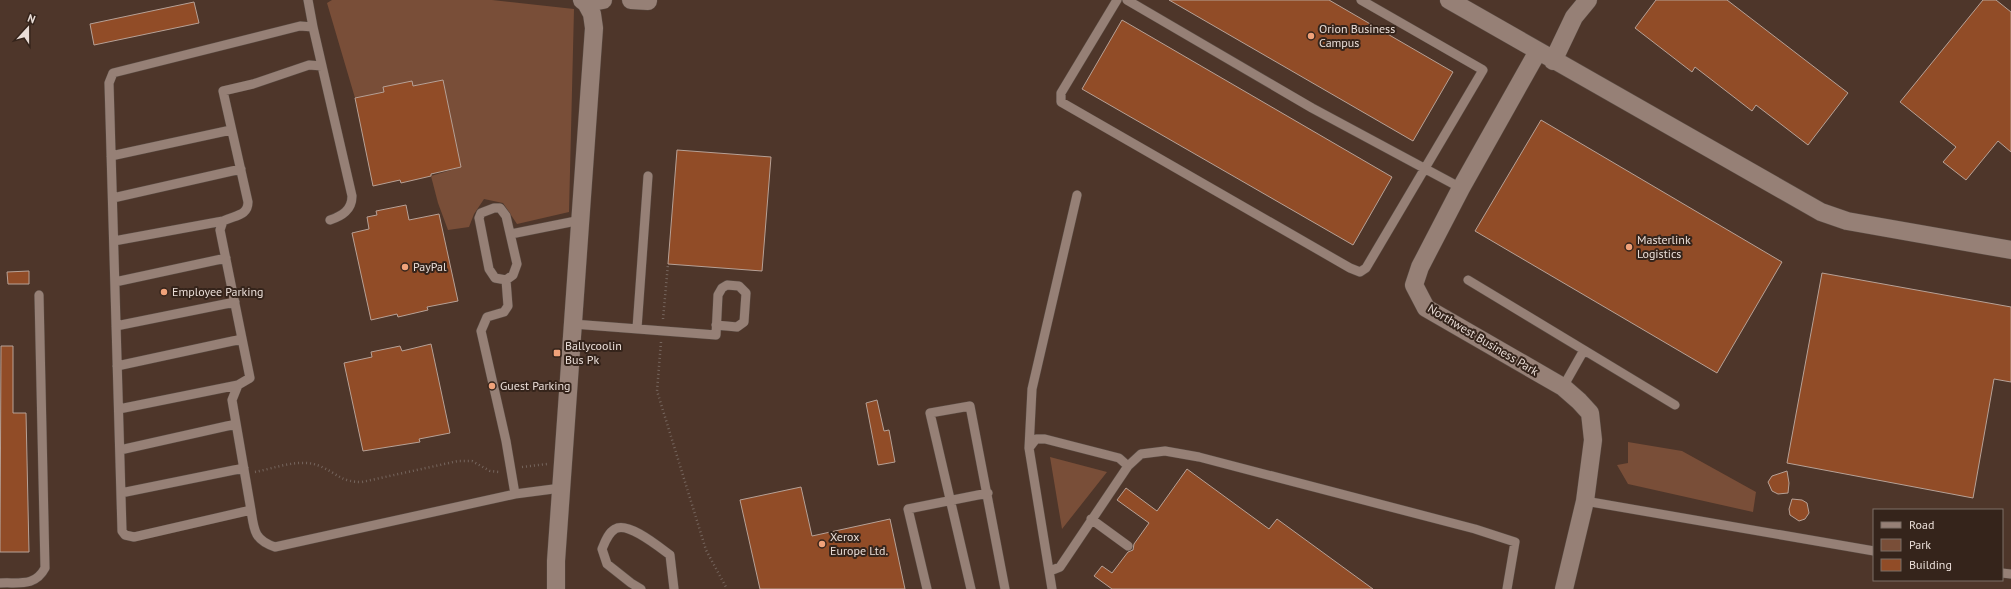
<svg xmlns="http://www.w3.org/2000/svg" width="2011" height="589" viewBox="0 0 2011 589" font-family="'PT Sans',sans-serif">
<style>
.built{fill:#4e362a;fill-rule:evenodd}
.green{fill:#794e38}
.building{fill:#914c27;stroke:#b7a196}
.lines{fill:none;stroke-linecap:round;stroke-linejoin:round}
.service-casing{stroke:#594a42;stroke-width:10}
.minor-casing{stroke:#594a42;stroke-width:19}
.path{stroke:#75655d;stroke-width:2.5;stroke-dasharray:1 3;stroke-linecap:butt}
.service{stroke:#968076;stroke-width:9}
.minor{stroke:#968076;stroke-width:18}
.poi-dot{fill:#f0a27a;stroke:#35241b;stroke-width:1.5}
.labels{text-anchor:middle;stroke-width:4;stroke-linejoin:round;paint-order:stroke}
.poi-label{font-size:12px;fill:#e9ddd7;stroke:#35241b;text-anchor:start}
.street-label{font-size:12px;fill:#e9ddd7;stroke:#35241b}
</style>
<rect width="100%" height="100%" fill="#402e25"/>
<!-- built -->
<path class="built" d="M0 0H2011V589H0ZM1874 510H2002V580H1874Z"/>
<!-- green -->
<path class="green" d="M332 0H492L574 9 569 212 517 224 503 203 484 199 474 214 469 227 448 230 438 203 431 176 461 167 443 80 355 98 327 3Z
M1628 442 1682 451 1756 492 1753 512 1628 484 1617 465 1628 463Z
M1050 457 1107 472 1062 529Z"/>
<!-- building -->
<path class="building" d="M1169 0H1329L1453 72 1413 141Z
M1656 0H1727L1848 93 1808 145 1756 105 1752 111 1695 67 1692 72 1635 28Z
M1983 0H1996L2011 12V152L1998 141 1966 180 1943 162 1956 147 1900 102Z
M194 2 199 23 94 45 90 24Z
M1122 20 1392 177 1353 245 1082 89Z
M443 80 461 167 431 174V176L401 183 400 180 373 186 355 98 384 92 383 87 412 81 413 86Z
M1541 120 1782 262 1717 373 1475 231Z
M677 150 771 157 762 271 668 264Z
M406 205 409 220 439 214 458 301 427 307 428 310 398 317 397 314 371 320 352 233 369 229 367 217 377 215 376 211Z
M29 271V284H8L7 272Z
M1822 273 2011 307V382L1994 379 1973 498 1787 463Z
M431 344 450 433 419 439 420 442 363 451 344 363 372 357 371 352 400 346 402 351Z
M1 346H13V413H26L29 552H0Z
M877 400 884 431 889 430 895 462 878 465 866 403Z
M1187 469 1269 529 1277 519 1373 589H1112L1094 576 1102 566 1112 573 1128 552 1133 550 1134 544 1149 523 1117 500 1126 488 1157 511Z
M1787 471 1789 483 1788 493 1778 494 1772 491 1768 482 1772 476Z
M801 487 812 536 890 519 905 589H760L740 500Z
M1792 499 1802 500 1807 503 1809 513 1805 519 1799 521 1790 515 1789 509Z"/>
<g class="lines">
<defs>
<path id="service" d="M308 0 313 27
M1117 0 1061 93V102L1350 268 1360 272 1366 268 1483 70 1361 0
M1127 0 1312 108 1461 188
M322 66 352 196C352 210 342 216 330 220
M111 156 231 130
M113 198 241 169
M494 208H500L506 216 517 264 513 275 506 280 495 278 489 269 479 218 481 213Z
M511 234 581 220
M114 241 223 221
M506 280 508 306 504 312 487 317 481 331 506 441 515 494
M1468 280 1675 405
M115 282 226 258
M573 324 716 335 718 295 722 288 727 285 739 286 746 293 744 322 737 327 716 325
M116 326 235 302
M637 328 648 176
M117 366 242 339
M1563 387 1584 350
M119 409 238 385
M1029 448 1032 389 1077 195
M120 450 236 424
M121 493 244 468
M1585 501 1874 551
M251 510 134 537 125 535 122 531 109 83 113 73 300 26 313 27 322 66 309 65 253 84 223 91 248 202C248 216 235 215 223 221L220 230 250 378 238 385 232 400 251 510C254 530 254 540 275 547L515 494 561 488
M1091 519 1128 546
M1050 571 1060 567 1128 466 1141 454 1165 451 1199 457 1475 529 1515 542 1507 589
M2002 573 2011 574
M0 583C19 582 35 587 45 568L39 295
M641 589 631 583 607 564 602 549C605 542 608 533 615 529 628 521 659 547 670 555L674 589
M927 589 908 509 988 493
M971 589 930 413 970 406 1005 589
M1052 589 1029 448 1036 439H1045L1119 458 1128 466"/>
<path id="minor" d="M582 0 586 3 603 0
M631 0 648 1
M1449 0 1821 212 1847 221 2011 250
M1538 51 1461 188 1420 267 1414 285 1426 308 1563 387 1579 401 1590 413 1593 440 1585 501 1564 589
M1553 61 1574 17 1588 0
M556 589V561L594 28 592 14 586 3"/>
</defs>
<!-- service casing -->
<use href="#service" class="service-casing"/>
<!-- minor casing -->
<use href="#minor" class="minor-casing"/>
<!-- path -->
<path class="path" d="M663 319 668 264
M661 342 657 391 706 550 727 589
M522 467 547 464
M255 472C276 468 302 457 322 467 339 475 342 482 362 482L458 461H472L490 471 499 472"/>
<!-- service -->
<use href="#service" class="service"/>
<!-- minor -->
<use href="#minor" class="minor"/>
</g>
<!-- markers -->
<g class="poi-dot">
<circle cx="1311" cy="36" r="4"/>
<circle cx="1629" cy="247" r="4"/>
<circle cx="405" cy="267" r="4"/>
<circle cx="164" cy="292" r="4"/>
<rect x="553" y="349" width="8" height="8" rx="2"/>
<circle cx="492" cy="386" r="4"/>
<circle cx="822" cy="544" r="4"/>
</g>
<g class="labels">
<!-- poi labels -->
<g class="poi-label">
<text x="1319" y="33">Orion Business<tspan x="1319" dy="14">Campus</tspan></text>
<text x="1637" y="244">Masterlink<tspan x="1637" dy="14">Logistics</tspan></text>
<text x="413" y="271">PayPal</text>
<text x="172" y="296">Employee Parking</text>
<text x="565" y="350">Ballycoolin<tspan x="565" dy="14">Bus Pk</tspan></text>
<text x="500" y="390">Guest Parking</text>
<text x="830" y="541">Xerox<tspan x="830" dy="14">Europe Ltd.</tspan></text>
</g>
<!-- street labels -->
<g class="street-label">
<text transform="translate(1483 340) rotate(31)" y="4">Northwest Business Park</text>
</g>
</g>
<!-- legend -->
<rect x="1873" y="509" width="130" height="72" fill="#35241b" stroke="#7d6e66"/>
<rect x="1881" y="522" width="20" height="6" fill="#968076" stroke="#7d6e66"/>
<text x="1909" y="529" font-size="12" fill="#e9ddd7">Road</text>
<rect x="1881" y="539" width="20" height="12" fill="#794e38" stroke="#7d6e66"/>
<text x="1909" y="549" font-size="12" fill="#e9ddd7">Park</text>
<rect x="1881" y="559" width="20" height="12" fill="#914c27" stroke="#7d6e66"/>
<text x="1909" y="569" font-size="12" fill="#e9ddd7">Building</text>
<!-- north arrow -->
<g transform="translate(28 28) rotate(21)" stroke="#35241b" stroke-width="3" paint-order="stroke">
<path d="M0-3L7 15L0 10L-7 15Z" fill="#e9ddd7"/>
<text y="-6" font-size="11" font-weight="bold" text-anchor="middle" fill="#e9ddd7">N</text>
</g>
</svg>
